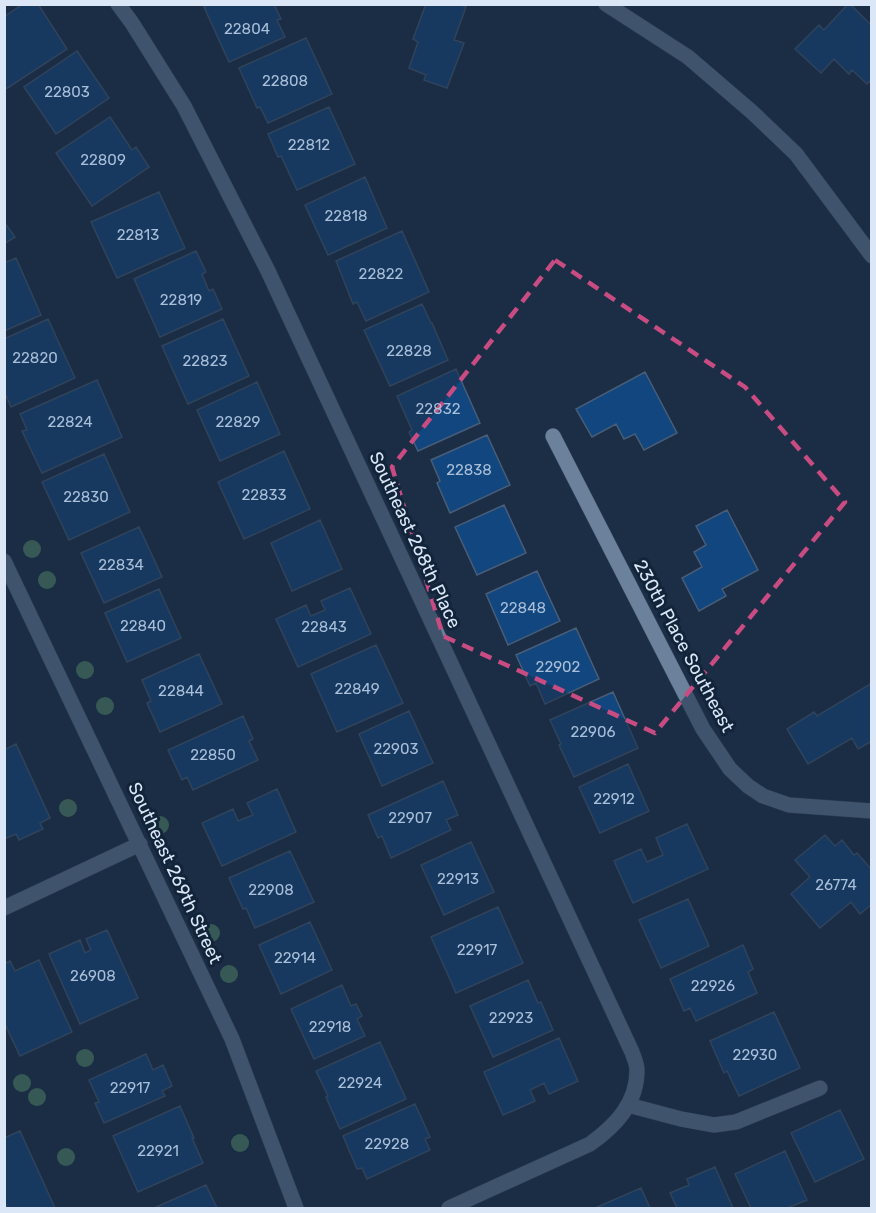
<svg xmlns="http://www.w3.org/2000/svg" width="876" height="1213" viewBox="0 0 876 1213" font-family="Rubik,sans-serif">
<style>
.building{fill:#12467f;stroke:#485d77;stroke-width:1.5}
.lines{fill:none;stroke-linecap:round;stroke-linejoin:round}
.service-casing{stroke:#3c4c60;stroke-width:16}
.minor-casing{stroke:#3c4c60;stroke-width:16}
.service{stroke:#6b819c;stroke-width:15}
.minor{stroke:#6b819c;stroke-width:15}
.tree{fill:#5a8e69}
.marked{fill:none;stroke:#c84c82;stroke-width:4.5;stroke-dasharray:12 8;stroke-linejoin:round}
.labels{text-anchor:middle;stroke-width:6;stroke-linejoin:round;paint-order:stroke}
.number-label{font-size:15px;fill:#a9bfd9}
.street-label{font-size:18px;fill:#dbe7f7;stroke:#11243a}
</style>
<rect width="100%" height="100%" fill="#1b2e45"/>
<!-- building -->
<path class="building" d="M23 4H38L67 49 6 89 4 86V17Z
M209 4H274L281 19 277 20 285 37 229 62 204 7Z
M426 4H459L466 7 454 40 464 43 447 88 424 80 426 75 409 68 418 42 413 39Z
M848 4H850L872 26V79L867 84 852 70 849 74 834 59 821 73 795 49 819 25 824 30Z
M306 38 332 94 268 123 260 107 257 108 239 68Z
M77 51 109 98 56 134 24 87Z
M329 107 355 164 297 190 281 156 278 157 268 134Z
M110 117 132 150 136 147 149 167 92 206 56 153Z
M365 177 387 228 328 255 305 205Z
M159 192 185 248 117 278 91 222Z
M4 222 15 237 4 244Z
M402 231 429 292 366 321 357 302 353 304 336 261Z
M196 251 206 272 202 274 209 291 213 289 222 309 160 337 134 279Z
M16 258 41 315 4 331V263Z
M422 304 431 323H432L448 360 390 386 364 330Z
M48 319 75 378 11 407 4 391V339Z
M223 319 249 376 188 404 162 346Z
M456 369 480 423 418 451 409 432 412 430 397 396Z
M645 372 677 433 644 450 635 434 624 439 616 424 592 437 576 409Z
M97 380 122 437 42 473 22 431 27 430 20 414Z
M257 382 280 434 220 461 197 410Z
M487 435 510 485 450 513 437 483 440 481 431 460Z
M284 451 310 509 244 539 218 482Z
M104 454 130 512 69 540 42 482Z
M504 505 526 553 477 575 455 527Z
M727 510 758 570 722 589 726 596 699 611 682 578 702 567 694 552 706 545 696 526Z
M320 520 342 569 292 591 271 543Z
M139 527 162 577 104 603 81 553Z
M537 571 560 621 508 645 486 594Z
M350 588 371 634 298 667 276 619 306 605 311 616 325 610 321 601Z
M159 589 181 638 127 662 105 613Z
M576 628 599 679 545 704 536 683 530 686 516 655Z
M376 645 403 703 337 732 311 674Z
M199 654 222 704 160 732 147 703 151 701 142 680Z
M872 683V741L858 749 852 738 808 764 787 729 814 712 817 716Z
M613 692 638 748 574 777 559 745 561 744 550 720Z
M409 711 433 763 382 786 359 734Z
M243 716 253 739 249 741 258 760 193 790 187 777 182 780 168 750Z
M16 744 50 818 40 823 43 829 19 840 16 834 4 839V750Z
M628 764 649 811 600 833 579 787Z
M443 781 458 815 446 820 451 830 391 858 382 836 378 838 368 815Z
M277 789 296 832 222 866 202 823 233 809 238 821 253 815 247 803Z
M687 824 708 869 633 903 614 861 641 849 647 862 663 855 656 838Z
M825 835 835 846 842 840 854 855 857 853 872 870V904L860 914 851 902 820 928 791 894 810 877 795 860Z
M471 842 494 892 444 915 421 865Z
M290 851 314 902 255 928 246 908 243 909 229 878Z
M688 899 709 946 661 968 639 920Z
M498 907 523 963 456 993 431 937Z
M310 922 332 970 281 994 259 945Z
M107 930 138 998 80 1024 49 954 80 940 85 953 91 950 86 939Z
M743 945 753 969 748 972 757 993 696 1021 690 1008 684 1011 670 979Z
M39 960 72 1032 20 1056 4 1022V964L10 961 15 971Z
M528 980 538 1003 541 1002 553 1030 493 1057 470 1006Z
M342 985 351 1006 356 1004 362 1016 357 1019 365 1036 314 1059 291 1009Z
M774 1012 800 1068 739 1096 727 1071 724 1073 710 1041Z
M559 1038 578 1081 549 1094 544 1083 530 1090 535 1101 503 1115 484 1072Z
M380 1042 406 1099 340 1129 326 1097 328 1096 316 1071Z
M146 1054 153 1070 163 1065 172 1086 162 1091 165 1096 104 1123 95 1103 99 1102 89 1080Z
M415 1104 430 1137 425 1139 430 1150 367 1179 362 1168 357 1169 343 1136Z
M180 1106 194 1138H192L203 1163 138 1192 113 1136Z
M840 1110 864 1159 815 1182 791 1133Z
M20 1131 55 1208H8L4 1202V1138Z
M785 1151 807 1200 787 1208H751L735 1174Z
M715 1167 733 1208H677L670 1193 689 1185 687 1179Z
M206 1185 217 1208H154Z
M641 1188 650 1208H595Z"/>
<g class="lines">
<defs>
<path id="service" d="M628 1105 681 1119 714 1125 736 1122 820 1088"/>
<path id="minor" d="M118 4 132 23 184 106 268 271 632 1052C634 1058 637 1064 637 1070 637 1104 615 1126 590 1144L449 1208
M606 4 688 57 752 112 796 154 872 256
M553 436 703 729 730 769 748 786 763 796 789 805 872 811
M4 561 232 1039 296 1208
M4 908 140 844"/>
</defs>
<!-- service casing -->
<use href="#service" class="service-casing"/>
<!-- minor casing -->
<use href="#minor" class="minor-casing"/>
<!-- service -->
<use href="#service" class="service"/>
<!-- minor -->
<use href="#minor" class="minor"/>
</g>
<!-- trees -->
<g class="tree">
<circle cx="32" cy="549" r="9"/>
<circle cx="47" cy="580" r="9"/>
<circle cx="85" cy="670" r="9"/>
<circle cx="105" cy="706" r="9"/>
<circle cx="68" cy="808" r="9"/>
<circle cx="160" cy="825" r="9"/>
<circle cx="211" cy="933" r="9"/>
<circle cx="229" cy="974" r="9"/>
<circle cx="85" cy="1058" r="9"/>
<circle cx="22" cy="1083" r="9"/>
<circle cx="37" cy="1097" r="9"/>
<circle cx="240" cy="1143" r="9"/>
<circle cx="66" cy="1157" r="9"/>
</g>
<!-- marked area -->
<path d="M0 0H876V1213H0ZM555 260 745 387 845 502 655 733 443 636 392 467Z" fill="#1b2e45" fill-opacity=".55" fill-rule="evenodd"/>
<path class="marked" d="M555 260 745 387 845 502 655 733 443 636 392 467Z"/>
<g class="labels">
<!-- number labels -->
<g class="number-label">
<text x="247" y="34">22804</text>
<text x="285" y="86">22808</text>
<text x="67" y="97">22803</text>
<text x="309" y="150">22812</text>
<text x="103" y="165">22809</text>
<text x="346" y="221">22818</text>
<text x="138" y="240">22813</text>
<text x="381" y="279">22822</text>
<text x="181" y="305">22819</text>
<text x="409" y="356">22828</text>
<text x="35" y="363">22820</text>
<text x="205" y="366">22823</text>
<text x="438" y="414">22832</text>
<text x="70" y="427">22824</text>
<text x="238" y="427">22829</text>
<text x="469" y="475">22838</text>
<text x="264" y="500">22833</text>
<text x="86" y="502">22830</text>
<text x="121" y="570">22834</text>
<text x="523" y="613">22848</text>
<text x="143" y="631">22840</text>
<text x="324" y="632">22843</text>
<text x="558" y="672">22902</text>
<text x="357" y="694">22849</text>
<text x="181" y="696">22844</text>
<text x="593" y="737">22906</text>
<text x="396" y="754">22903</text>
<text x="213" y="760">22850</text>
<text x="614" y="804">22912</text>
<text x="410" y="823">22907</text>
<text x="458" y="884">22913</text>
<text x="836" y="890">26774</text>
<text x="271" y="895">22908</text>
<text x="477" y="955">22917</text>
<text x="295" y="963">22914</text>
<text x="93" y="981">26908</text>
<text x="713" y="991">22926</text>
<text x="511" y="1023">22923</text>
<text x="330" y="1032">22918</text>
<text x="755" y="1060">22930</text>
<text x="360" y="1088">22924</text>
<text x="130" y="1093">22917</text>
<text x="387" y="1149">22928</text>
<text x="158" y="1156">22921</text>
</g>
<!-- street labels -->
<g class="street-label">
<text transform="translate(415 540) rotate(65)" y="6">Southeast 268th Place</text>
<text transform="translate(684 646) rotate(62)" y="6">230th Place Southeast</text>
<text transform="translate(175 873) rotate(65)" y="6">Southeast 269th Street</text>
</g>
</g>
<!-- border -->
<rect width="876" height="1213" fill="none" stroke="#dbe7f7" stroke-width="12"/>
</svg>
